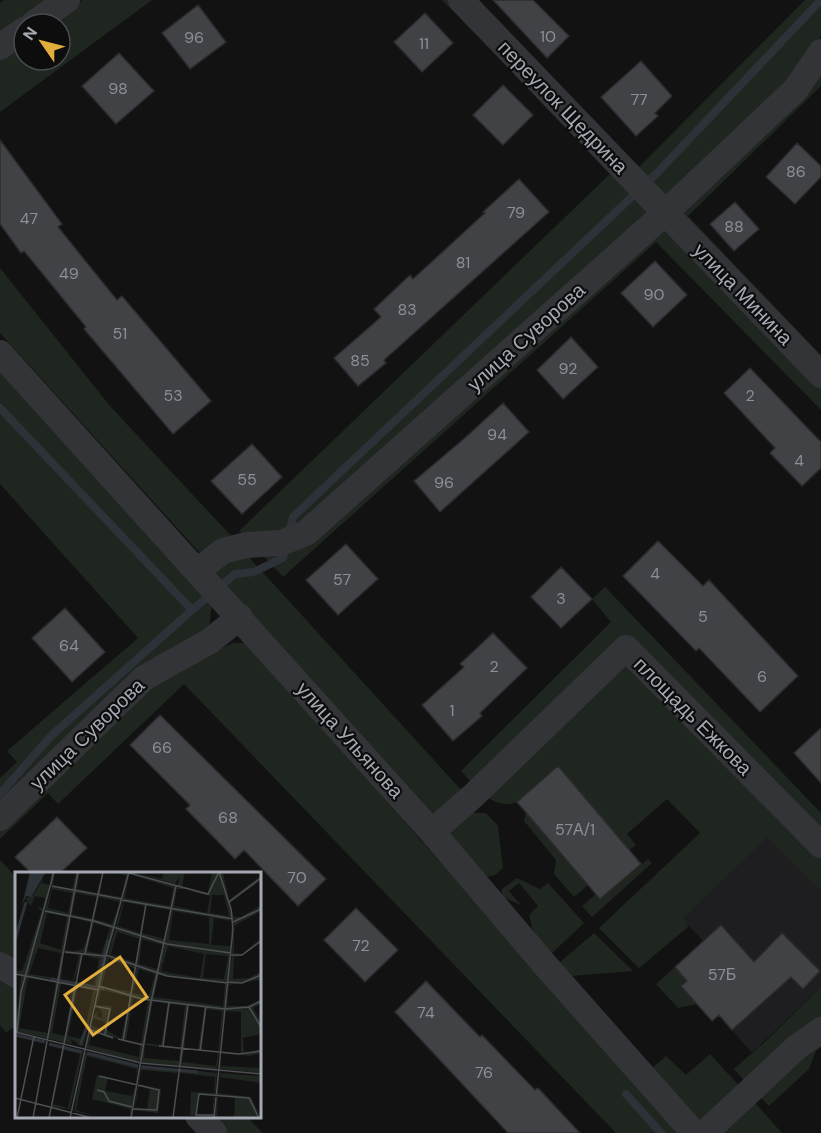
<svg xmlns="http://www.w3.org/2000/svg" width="821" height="1133" viewBox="0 0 821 1133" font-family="'DM Sans',sans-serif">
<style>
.built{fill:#1e1e20}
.green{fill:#1f261f}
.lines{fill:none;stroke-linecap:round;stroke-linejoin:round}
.stream{stroke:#2c3238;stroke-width:8}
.building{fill:#414246;stroke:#2c2c2f;stroke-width:1.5}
.street{stroke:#333438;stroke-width:26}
.labels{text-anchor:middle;stroke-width:4.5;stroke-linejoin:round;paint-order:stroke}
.number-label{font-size:16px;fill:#8c8f98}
.street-label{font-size:20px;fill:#a5a9b3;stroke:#0d0d0e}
.inset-river{fill:none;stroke:#2c3238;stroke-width:3}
.inset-road{fill:none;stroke:#4d4e53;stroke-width:1.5}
.view{fill:#e1ad3c;fill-opacity:0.15;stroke:#e1ad3c;stroke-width:3}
.inset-edge{fill:none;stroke:#a5a9b3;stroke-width:3}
</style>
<rect width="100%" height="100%" fill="#121213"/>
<!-- built -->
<path class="built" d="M767 836 821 891V987L752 1053 719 1015 712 1021 681 986 687 981 675 967 703 941 682 918Z"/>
<!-- green -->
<path class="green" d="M4 0H52L0 37V3Z
M82 0H152L0 112V58L24 41V60H60V24H48Z
M442 0H455L653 212 303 526 247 537 239 531 612 172Z
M805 0H821V36L792 83 667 200 638 168Z
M821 64V86L688 216 821 355V366L674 214Z
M662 223 821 385V410L656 242 283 577 258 550 281 549Z
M0 268 110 406 234 539 217 544 199 552 0 333Z
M0 371 212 605 209 627 0 809V778L17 762 7 751 138 638 0 484Z
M246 554 464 793 435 816 213 570Z
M605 587 821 813V891L767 837 683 918 689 926 639 968 599 928 700 833 667 799 627 834 636 845 629 850 558 767 517 802C493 811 476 787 461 771L611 622 592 599Z
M233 643H248L678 1133H616L184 684 58 804 48 793 0 839V828L149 683Z
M526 812 588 885 574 897 554 874 556 860 524 821Z
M468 813H486L498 826 503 868 495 875 485 877 447 831Z
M648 859 652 863 592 917 582 906 596 894 600 899Z
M0 860 16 877V967L0 957Z
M517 878 540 889 548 883 584 923 551 954 534 935 529 915 538 906 519 883 509 891 521 905 502 897V889Z
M594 933 633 971 571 976 559 963Z
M675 967 687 981 681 987 697 1004 678 1008 656 984Z
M0 971 16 981V1025L6 1033 0 1025Z
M821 987V1025L749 1086 734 1069 766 1041Z
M821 1035V1047L816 1051 809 1069 769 1106 755 1092Z
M710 1054 743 1090 702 1125 652 1068 666 1056 686 1075Z
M750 1097 782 1133H715Z
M209 1117H247L263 1133H225Z"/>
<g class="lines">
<!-- stream -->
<path class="stream" d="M0 408 192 610
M0 794 51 736 192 610 235 574 254 572 283 558 293 517 657 173 821 0
M626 1094 661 1133"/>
</g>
<!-- building -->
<path class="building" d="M493 0H533L569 36 547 58Z
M198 5 226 42 190 69 162 33Z
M425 13 453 43 422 72 394 42Z
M119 53 154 91 116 124 82 86Z
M641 61 672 96 655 113 658 116 636 136 601 97Z
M503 85 533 115 503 145 473 115Z
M0 140 62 224 58 227 117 300 122 296 211 401 173 434 84 329 86 327 24 251 21 253 0 224Z
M797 143 821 166V177L795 204 766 177Z
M519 179 549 212 384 360 386 363 358 386 334 358 381 317 374 309 410 275 413 279 485 213 483 212Z
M735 202 759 229 734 251 710 224Z
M655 261 687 295 653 327 621 293Z
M571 337 598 367 563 399 537 370Z
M750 368 821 442V468L802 486 770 453 775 448 724 393Z
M503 403 529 432 440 512 414 481 466 437Z
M252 444 282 477 242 514 211 481Z
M658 541 703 586 709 580 798 676 760 712 699 648 696 651 623 576Z
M346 544 378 579 338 615 306 580Z
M561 567 592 599 561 628 531 597Z
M65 608 105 652 72 682 32 638Z
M493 633 527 668 480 713 482 716 453 741 422 705 464 667 460 664Z
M160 715 326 879 298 906 244 850 235 859 186 809 190 805 130 745Z
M821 728V783L794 753Z
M558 766 641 864 600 899 517 802Z
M57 817 87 848 60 873H31L15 857Z
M356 908 398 950 365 982 324 940Z
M721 925 754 962 782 933 820 971 803 989 791 977 732 1030 719 1015 712 1021 681 986 687 981 675 967Z
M426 981 480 1037 482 1035 535 1090 538 1088 580 1133H508L395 1012Z"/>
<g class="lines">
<!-- street -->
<path class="street" d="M461 0 821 375
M33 24 67 0
M0 47 24 30
M0 353 432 832 546 966 694 1133
M198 570 223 551 246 545 281 543 306 533 664 214 796 89 821 52
M0 818 144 678 210 641 240 617
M432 832 474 795 626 648 821 845
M0 965 16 975
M198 1116 214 1133
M705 1133 797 1047 821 1030"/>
</g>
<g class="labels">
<!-- number labels -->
<g class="number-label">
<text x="548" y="42">10</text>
<text x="194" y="43">96</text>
<text x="424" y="49">11</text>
<text x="118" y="94">98</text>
<text x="639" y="105">77</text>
<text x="796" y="177">86</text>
<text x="516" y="218">79</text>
<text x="29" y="224">47</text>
<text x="734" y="232">88</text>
<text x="463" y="268">81</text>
<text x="69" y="279">49</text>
<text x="654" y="300">90</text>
<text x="407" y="315">83</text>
<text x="120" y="339">51</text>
<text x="360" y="366">85</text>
<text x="568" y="374">92</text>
<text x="173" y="401">53</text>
<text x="750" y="401">2</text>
<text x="497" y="440">94</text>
<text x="799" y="466">4</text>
<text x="247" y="485">55</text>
<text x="444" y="488">96</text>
<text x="655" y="579">4</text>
<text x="342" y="585">57</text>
<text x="561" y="604">3</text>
<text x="703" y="622">5</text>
<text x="69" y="651">64</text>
<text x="494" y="672">2</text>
<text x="762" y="682">6</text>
<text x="452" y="716">1</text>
<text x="162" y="753">66</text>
<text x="228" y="823">68</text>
<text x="575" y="835">57А/1</text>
<text x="297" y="883">70</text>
<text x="361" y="951">72</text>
<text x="722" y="980">57Б</text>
<text x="426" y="1018">74</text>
<text x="484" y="1078">76</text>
</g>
<!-- street labels -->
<g class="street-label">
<text transform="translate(563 107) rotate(46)" y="7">переулок Щедрина</text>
<text transform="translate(743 294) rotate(46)" y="7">улица Минина</text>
<text transform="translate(526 337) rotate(-42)" y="7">улица Суворова</text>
<text transform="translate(693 716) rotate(45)" y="7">площадь Ежкова</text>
<text transform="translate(87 734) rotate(-44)" y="7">улица Суворова</text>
<text transform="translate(350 740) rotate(48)" y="7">улица Ульянова</text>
</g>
</g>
<!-- overview -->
<g transform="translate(15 872)">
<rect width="246" height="246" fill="#121213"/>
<path d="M36 0H40L38 13 57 17 61 0H65L62 17 82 21 87 11 85 21 106 25 111 4 101 0 113 2 107 26 36 13 26 54 37 14 107 27 83 116 77 115 82 119 68 175 56 167 57 172 3 160 2 149 0 159 6 104 0 99H7L27 39 22 35 28 36 30 26 20 24 16 34 10 27 18 23 28 7 27 11 35 13ZM37 17 57 21 53 41 33 36ZM61 21 82 25 78 47 57 42ZM84 25 105 30 97 52 79 47ZM32 41 52 45 46 78 25 71ZM56 45 77 51 68 77 60 79 50 78ZM79 51 95 56 86 82 72 79ZM23 76 46 81 42 106 14 102ZM49 81 64 83 58 109 46 107ZM67 83 84 87 79 113 59 109ZM13 106 41 109 33 161 4 156ZM46 111 58 113 50 164 37 161ZM63 114 78 118 68 167 53 164ZM115 0 147 7 149 0H170L167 15 176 17H162L159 34 192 41 195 24 174 19 193 21 197 0 204 2 218 46 210 45 218 50 212 110 180 108 212 112 202 198 166 195 165 189 164 194 127 190 126 187 122 190 71 176 75 153 89 158 90 150 77 146 83 138 82 144 88 147 86 138 80 134 84 115 87 116 85 113 92 84 116 91 93 82 108 29H111L108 27 114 2 110 26 155 34 158 16 124 5 160 13 157 35H153L166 37 157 35 165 4 160 12ZM197 23H209L214 44 195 41ZM109 30 130 34 125 61 103 54ZM131 34 155 38 150 67 127 61ZM158 39 194 45V72L154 68ZM199 46 217 49 215 74 196 73ZM102 60 125 67 121 91 96 82ZM127 67 148 73 142 97 124 92ZM153 74 189 82 185 106 146 99ZM191 82 213 84 209 107 188 106ZM94 87 121 97 117 120 87 114ZM124 97 140 102 134 124 118 121ZM144 103 210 112 208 134 139 125ZM86 118 115 125 106 167 92 158 97 134 82 133ZM118 126 133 129 126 171 111 169ZM138 129 153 132 146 173 130 171ZM155 132 170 134 165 176 149 173ZM174 134 189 136 183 178 169 176ZM191 137 207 139 203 180 187 178ZM77 160 125 172 124 185 74 173ZM130 173 165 177 164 189 129 186ZM169 177 203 180 201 194 167 190ZM204 0H208L214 28 246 3V8L215 31 219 45H226L246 33V39L219 54V81L227 82 246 66V70L227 84 219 85 218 107 235 106 246 99V114L243 108 214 113 212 134H232L246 127V132L238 136 246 150V162L228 166 229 181 246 177V181L235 184 206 181V194L246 196V201L205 197 206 180 226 182V140L211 139 210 136 213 111H227L213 109 217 84 227 82H217L219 49ZM49 174 68 179 55 237 37 235ZM49 178 65 182 53 236 38 232ZM69 180 124 193 121 212 122 197 72 184 61 238 87 246 59 239ZM126 193 163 197 162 201 126 198 124 212 146 217 143 241 119 238 118 246ZM124 214 135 217 132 237 120 235ZM166 197 202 201 198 246 175 243 176 220 199 221 200 205 165 201ZM184 222 199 223 197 243 182 242ZM205 201 245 204 246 211 205 205 203 221 236 225 246 246 234 227 244 246H219L220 226 203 224 202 244 216 246 200 245ZM82 203 93 205 90 219 117 224 121 213 115 246V237L77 227Z" fill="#1f261f" fill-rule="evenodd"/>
<path d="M15 0H31L16 25 11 24 7 33Z" fill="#2c3238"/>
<path class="inset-river" d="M0 68 11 30M36 107 89 117M82 115 93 68M0 163 30 170M34 172 67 180M65 173 73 152M72 181 123 194M127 195 183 200"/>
<path class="inset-road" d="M110 0 193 22 204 0M37 14 107 27M107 28 218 47M214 30 246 6M30 39 79 49 152 72 216 81M218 50 246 37M50 80 90 84M70 82 88 0M91 83 152 104 213 111M216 83H227L246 69M0 102 83 118M213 110 227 111 246 103M84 114 127 127 210 137 234 135 246 129M79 134 95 137 90 162M234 135 246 155M73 157 98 166M0 160 126 191 246 202M2 160 6 120 39 0M103 167 128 173M108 169 131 32M144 174 224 182 246 179M148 174 154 130M185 179 191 134M84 204 144 218 142 238 117 237M82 218 89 220 94 229 117 235M0 226 77 246M199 243H181L184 222 234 226 244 246M2 246 19 164M18 246 63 0M34 246 67 82M55 246 90 87 114 0M116 246 136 130 161 14M158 246 173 132M199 246 218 57 216 37 204 0"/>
<path class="view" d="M105 85 132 125 78 163 50 123Z"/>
<rect width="246" height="246" class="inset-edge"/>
</g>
<!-- north arrow -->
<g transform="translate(42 42) rotate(305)"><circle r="28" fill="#0d0d0e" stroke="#4a4b50" stroke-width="1.5"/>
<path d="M0-4.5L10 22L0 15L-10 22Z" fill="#e1ad3c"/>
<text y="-9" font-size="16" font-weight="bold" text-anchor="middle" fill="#a5a9b3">N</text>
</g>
</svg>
